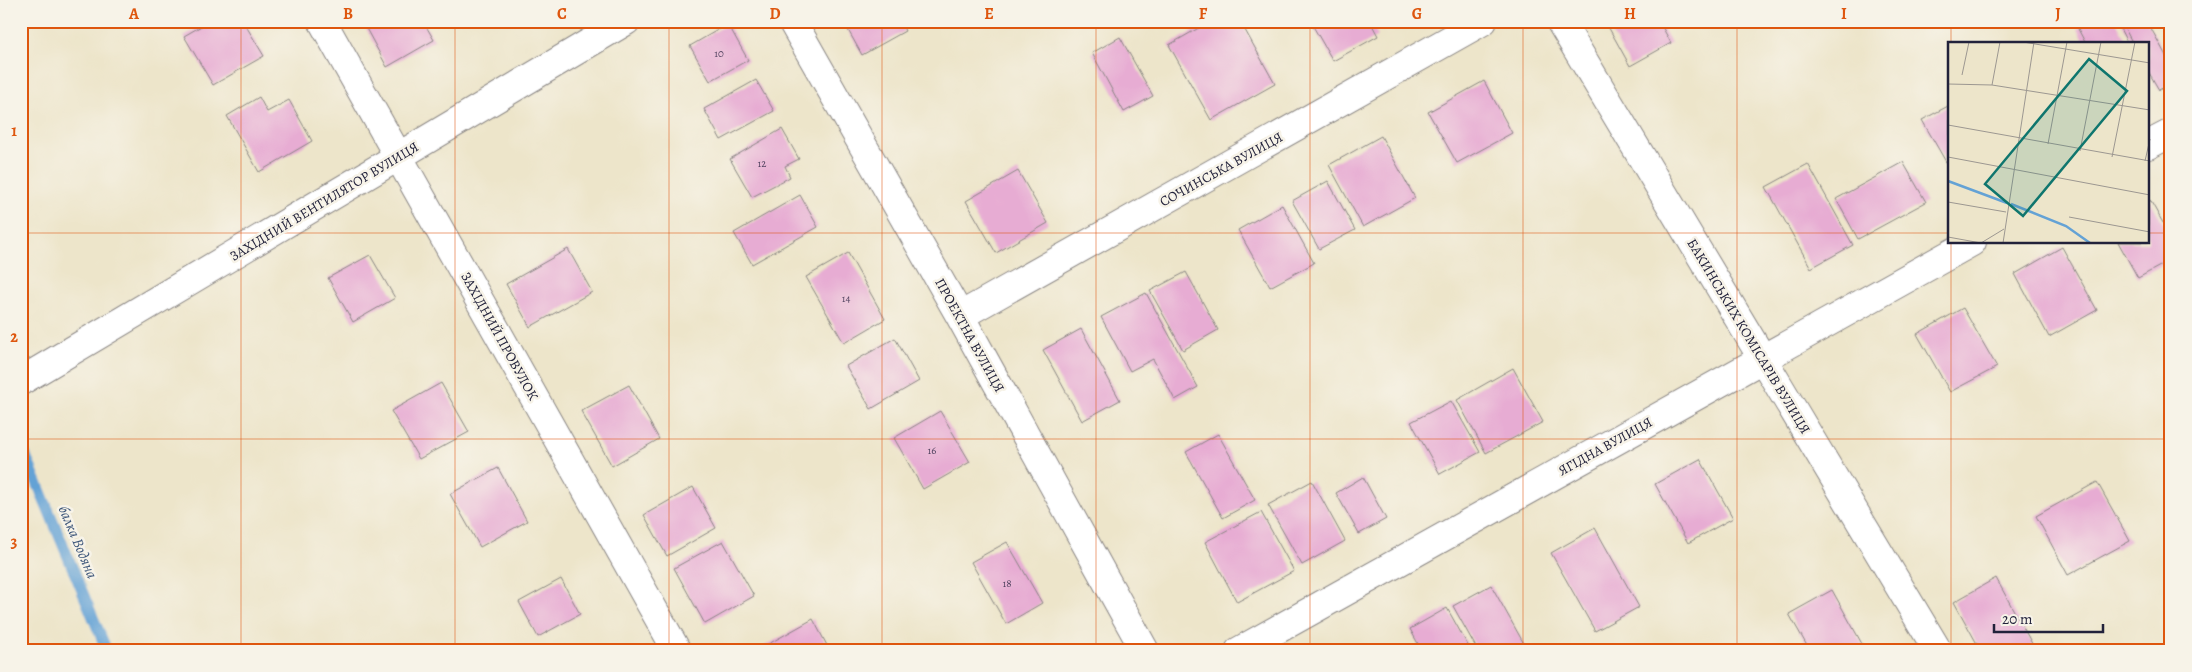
<svg xmlns="http://www.w3.org/2000/svg" width="2192" height="672" viewBox="0 0 2192 672" font-family="Alegreya,serif">
<style>
.lines{fill:none;stroke-linecap:round;stroke-linejoin:round}
.stream{stroke:#64a2d5;stroke-width:11}
.building{fill:#e7acd3}
.minor-casing{stroke:#888482;stroke-width:30}
.minor{stroke:#fff;stroke-width:28}
.grid{fill:none;stroke:#de560e;stroke-width:1;stroke-opacity:0.55}
.labels{text-anchor:middle;stroke-width:5;stroke-linejoin:round;paint-order:stroke}
.number-label{font-size:11px;fill:#534461}
.street-label{font-size:14px;fill:#22223b;stroke:#f7f3e8}
.water-label{font-size:15px;font-style:italic;fill:#3c5579;stroke:#f7f3e8}
.inset-river{fill:none;stroke:#64a2d5;stroke-width:2.5}
.inset-road{fill:none;stroke:#9c9791;stroke-width:1}
.view{fill:#0f766e;fill-opacity:0.15;stroke:#0f766e;stroke-width:2.5}
.inset-edge{fill:none;stroke:#22223b;stroke-width:2.5}
.neatline{fill:none;stroke:#de560e;stroke-width:2}
.grid-label{font-size:16px;text-anchor:middle;font-weight:bold;fill:#de560e}
</style>
<rect width="100%" height="100%" fill="#f7f3e8"/>
<filter id="ink" filterUnits="userSpaceOnUse"><feTurbulence type="fractalNoise" baseFrequency=".02" numOctaves="2"/><feDisplacementMap in="SourceGraphic" scale="10" xChannelSelector="R" yChannelSelector="G"/><feConvolveMatrix kernelMatrix="1 2 1 2 8 2 1 2 1" color-interpolation-filters="sRGB"/></filter>
<filter id="wash" filterUnits="userSpaceOnUse"><feTurbulence type="fractalNoise" baseFrequency=".0096" numOctaves="4" result="noise"/><feDisplacementMap in="SourceGraphic" scale="20" xChannelSelector="R" yChannelSelector="G"/><feGaussianBlur stdDeviation="1.12" result="paint"/><feColorMatrix in="noise" values="0 0 0 0 0 0 0 0 0 0 0 0 0 0 0 0 0 1.4 0 .05"/><feComposite in="paint" operator="in"/></filter>
<g filter="url(#wash)">
<rect width="100%" height="100%" fill="#ede5ca"/>
<g class="lines">
<!-- stream -->
<path class="stream" d="M21 444 107 651"/>
</g>
<g id="blocks">
<!-- building -->
<path class="building" d="M210 21H243L264 56 213 85 184 36Z
M362 21H423L434 40 387 67Z
M843 21H900L905 31 862 55Z
M1211 21H1240L1275 84 1211 120 1169 45Z
M1310 21H1370L1378 36 1333 61Z
M1605 21H1659L1671 43 1630 66Z
M2092 21H2116L2128 44H2086L2078 29Z
M2121 21H2147L2171 65V83L2159 90 2148 71V44H2133Z
M2160 21H2171V41Z
M728 24 748 60 710 81 690 46Z
M1120 37 1153 96 1124 112 1092 53Z
M756 80 774 111 721 140 704 109Z
M1484 81 1512 133 1457 163 1428 112Z
M259 97 267 112 289 100 312 141 259 172 227 116Z
M1950 105V169L1922 120Z
M782 129 799 159 785 166 790 177 752 197 730 159Z
M1381 136 1415 198 1363 227 1329 165Z
M1903 162 1926 202 1858 239 1836 199Z
M1808 164 1853 245 1811 268 1766 187Z
M1018 171 1048 223 996 253 966 201Z
M1328 181 1355 230 1319 249 1292 201Z
M800 195 818 227 752 264 734 233Z
M2150 200 2171 237V260L2138 278 2118 242H2148V201Z
M1282 205 1314 263 1270 287 1238 230Z
M2062 247 2097 310 2049 337 2015 274Z
M568 249 592 292 530 327 506 284Z
M848 253 885 319 844 343 806 277Z
M370 255 395 298 353 322 328 278Z
M1186 272 1218 330 1183 350 1150 291Z
M1146 293 1198 387 1175 400 1153 359 1130 371 1101 317Z
M1963 308 1997 367 1950 392 1917 334Z
M1081 329 1120 400 1082 421 1043 350Z
M895 338 919 381 871 409 846 366Z
M1513 368 1543 422 1486 453 1457 400Z
M441 383 469 432 419 459 391 411Z
M629 385 659 439 612 466 581 411Z
M1451 401 1480 452 1440 474 1411 422Z
M940 411 970 462 923 489 894 438Z
M1218 434 1255 500 1223 518 1186 452Z
M1700 459 1733 518 1688 543 1655 484Z
M498 468 527 521 480 547 450 494Z
M1363 477 1386 519 1359 534 1336 493Z
M1312 481 1345 541 1302 565 1268 505Z
M2097 482 2130 541 2068 575 2036 516Z
M693 487 716 528 667 556 644 515Z
M1261 512 1294 571 1237 602 1205 542Z
M1595 528 1639 607 1595 631 1551 553Z
M723 541 754 596 705 624 674 568Z
M1007 542 1042 603 1006 624 971 562Z
M1996 578 2036 651H1981L1954 602Z
M561 579 580 614 538 637 519 602Z
M1491 585 1528 651H1478L1453 606Z
M1832 590 1866 651H1810L1789 614Z
M1447 608 1471 651H1422L1410 629Z
M813 619 830 651H756Z"/>
</g>
</g>
<g filter="url(#ink)">
<use href="#blocks" fill-opacity="0" stroke="#888482" stroke-width="1"/>
<g class="lines">
<defs>
<path id="minor" d="M322 21 677 651
M792 21 960 316 1145 651
M1560 21 1938 651
M2148 145 2171 133
M960 316 1483 21
M21 381 626 21
M1239 651 1972 242"/>
</defs>
<!-- minor casing -->
<use href="#minor" class="minor-casing"/>
<!-- minor -->
<use href="#minor" class="minor"/>
</g>
</g>
<!-- grid -->
<path class="grid" d="M241 21V651M455 21V651M669 21V651M882 21V651M1096 21V651M1310 21V651M1523 21V651M1737 21V651M1951 21V44M21 233H1950M2148 233H2171M1951 242V651M21 439H2171"/>
<g class="labels">
<!-- number labels -->
<g class="number-label">
<text x="719" y="57">10</text>
<text x="762" y="167">12</text>
<text x="846" y="302">14</text>
<text x="932" y="454">16</text>
<text x="1007" y="587">18</text>
</g>
<!-- street labels -->
<g class="street-label">
<text transform="translate(1221 169) rotate(-29)" y="5">СОЧИНСЬКА ВУЛИЦЯ</text>
<text transform="translate(324 201) rotate(-31)" y="5">ЗАХІДНИЙ ВЕНТИЛЯТОР ВУЛИЦЯ</text>
<text transform="translate(970 335) rotate(61)" y="5">ПРОЕКТНА ВУЛИЦЯ</text>
<text transform="translate(500 336) rotate(61)" y="5">ЗАХІДНИЙ ПРОВУЛОК</text>
<text transform="translate(1749 336) rotate(59)" y="5">БАКИНСЬКИХ КОМІСАРІВ ВУЛИЦЯ</text>
<text transform="translate(1605 446) rotate(-29)" y="5">ЯГІДНА ВУЛИЦЯ</text>
</g>
<!-- water labels -->
<g class="water-label">
<text transform="translate(78 542) rotate(67)" y="5">балка Водяна</text>
</g>
</g>
<!-- overview -->
<g transform="translate(1948 42)">
<rect width="201" height="201" fill="#ede5ca"/>
<path class="inset-river" d="M0 139 59 161M63 162 118 184 142 201"/>
<path class="inset-road" d="M75 0 202 21M14 33 21 0M0 42 44 43 202 68M44 43 52 0M0 83 202 119M100 102 119 0M132 109 153 0M0 115 202 153M164 115 187 0M197 119 202 97M0 160 58 170M121 175 202 190M0 195 33 201 56 187M55 201 86 0"/>
<path class="view" d="M141 17 179 49 75 174 37 142Z"/>
<rect width="201" height="201" class="inset-edge"/>
</g>
<!-- margin -->
<rect width="2192" height="672" fill="none" stroke="#f7f3e8" stroke-width="55"/>
<!-- scale -->
<path d="M1994 624v8h109v-8" fill="none" stroke="#22223b" stroke-width="2.5"/>
<text x="2002" y="624" font-size="15" fill="#22223b" stroke="#f7f3e8" stroke-width="4" paint-order="stroke">20 m</text>
<rect x="28" y="28" width="2136" height="616" class="neatline"/>
<g class="grid-label">
<text x="134" y="19">A</text>
<text x="348" y="19">B</text>
<text x="562" y="19">C</text>
<text x="775" y="19">D</text>
<text x="989" y="19">E</text>
<text x="1203" y="19">F</text>
<text x="1417" y="19">G</text>
<text x="1630" y="19">H</text>
<text x="1844" y="19">I</text>
<text x="2058" y="19">J</text>
<text x="14" y="136">1</text>
<text x="14" y="342">2</text>
<text x="14" y="547">3</text>
</g>
</svg>
